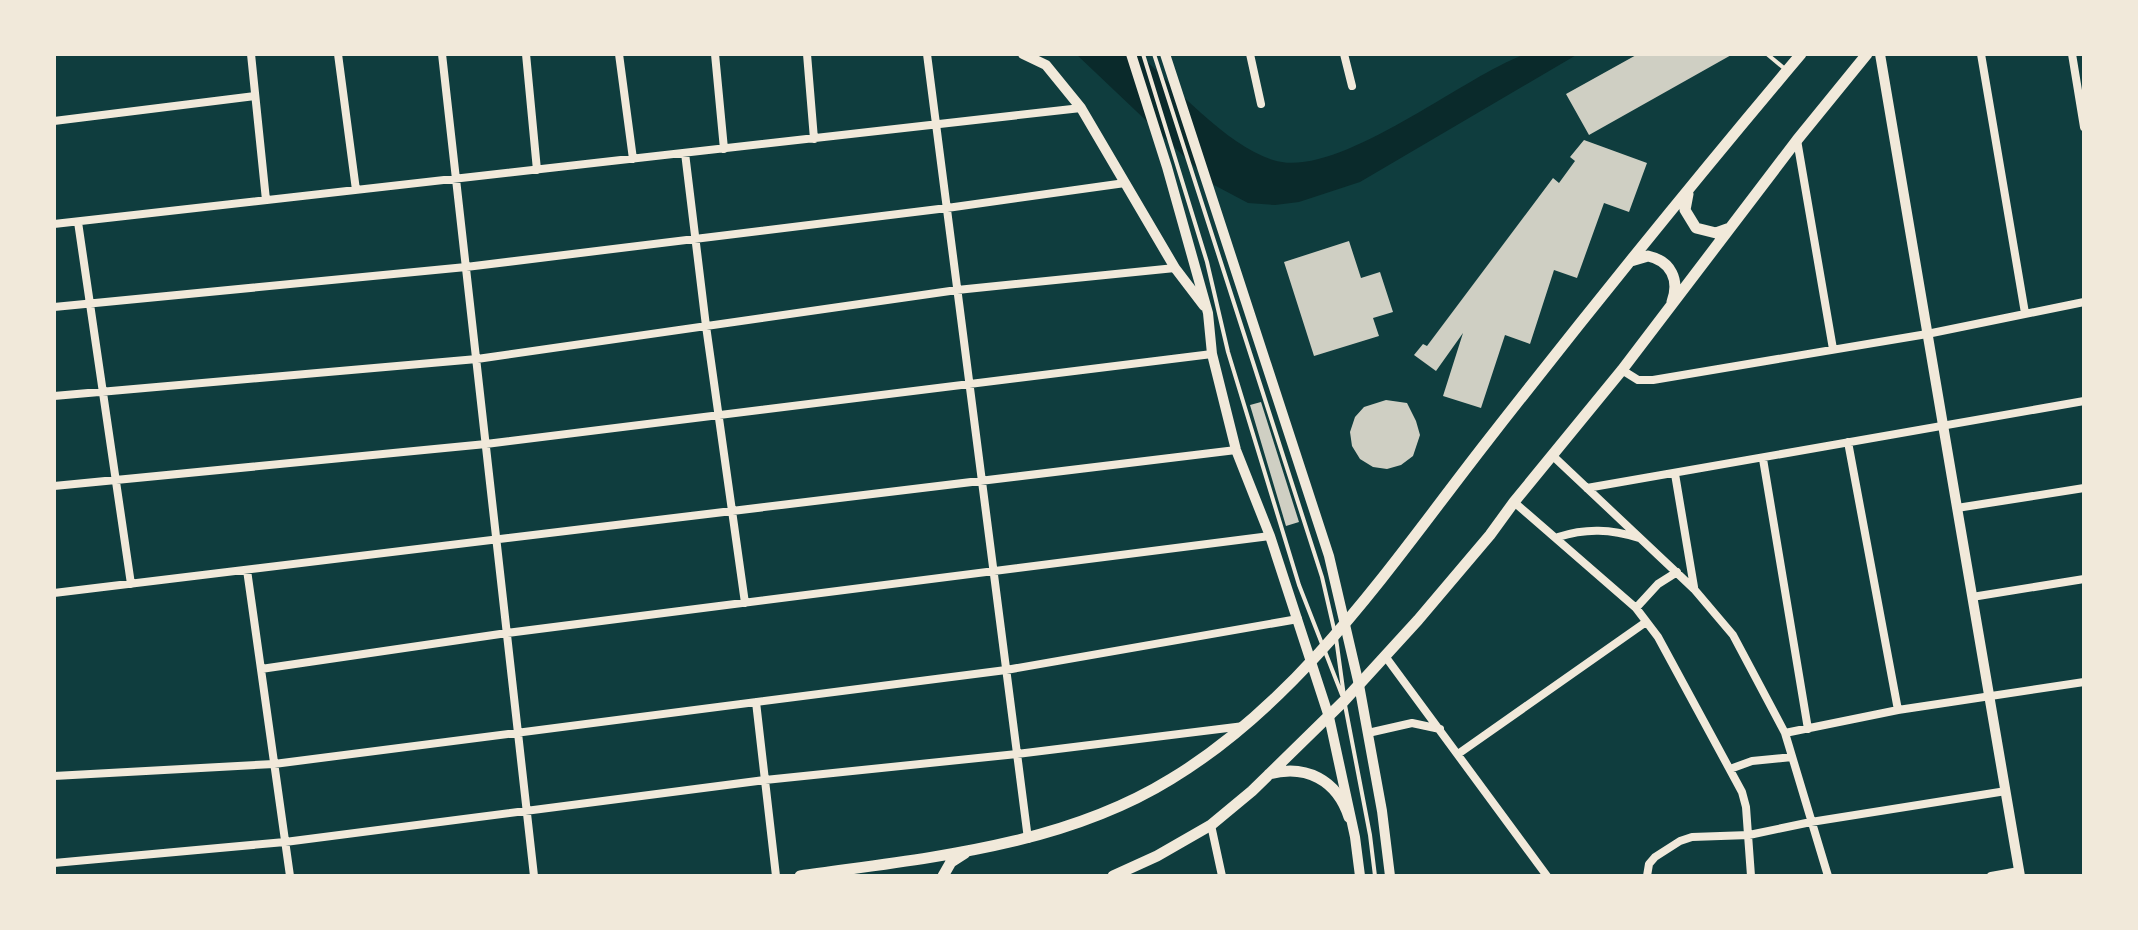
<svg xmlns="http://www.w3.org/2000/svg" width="2138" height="930" viewBox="0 0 2138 930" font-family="'Asap Condensed',sans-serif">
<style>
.water{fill:#0a2a2b}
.building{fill:#cfcfc3}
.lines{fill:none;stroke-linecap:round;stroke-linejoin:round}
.service{stroke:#f1e9da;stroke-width:4}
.minor{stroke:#f1e9da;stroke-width:8}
.tertiary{stroke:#f1e9da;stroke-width:10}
.secondary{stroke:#f1e9da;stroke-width:11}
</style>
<rect width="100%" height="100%" fill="#0f3d3e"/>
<!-- water -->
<path class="water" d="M1076 54H1139C1175 87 1226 145 1273 160 1336 181 1461 78 1523 55 1538 50 1562 54 1578 54L1360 182 1299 202 1275 205 1248 203 1214 185Z"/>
<!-- building -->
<path class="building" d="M1638 54H1733L1589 135 1566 94Z
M1584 140 1647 163 1629 212 1604 203 1577 278 1554 270 1530 344 1505 335 1481 408 1443 396 1463 333 1436 371 1414 355 1423 344 1427 346 1553 178 1559 183 1575 161 1570 157Z
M1349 241 1361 278 1380 272 1393 312 1373 318 1379 336 1314 356 1284 262Z
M1386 400 1407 403 1416 421 1420 435 1413 456 1401 465 1387 469 1373 467 1360 459 1352 446 1350 432 1355 417 1364 407Z
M1261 402 1299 522 1286 526 1250 405Z"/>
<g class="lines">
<!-- service -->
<path class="service" d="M1143 54 1207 262 1228 352 1299 585 1342 695
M1154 54 1322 577 1334 629
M1767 54 1785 69
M1336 638 1344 696
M1345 705 1370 835 1375 876"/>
<!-- minor -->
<path class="minor" d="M251 54 266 200
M338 54 356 190
M442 54 534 876
M526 54 537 170
M619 54 633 159
M715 54 724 149
M807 54 814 139
M927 54 1028 839
M1250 54 1261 104
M1344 54 1352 86
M1981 54 2025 313
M2072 54 2084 127
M54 121 255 96
M1797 140 1833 349
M685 153 706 326 745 603
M78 222 131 584
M54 224 1081 108
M54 307 466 267 947 208 1125 183
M1622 370 1638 380H1653L1927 334 2084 302
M54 396 477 359 957 290 1175 268
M1848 442 1898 710
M1553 456 1694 589 1733 635 1785 733 1828 876
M1763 459 1808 729
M1675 474 1694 587
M54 486 486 444 1212 354
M1587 488 2084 401
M1514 502 1636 608 1658 637 1742 792 1746 807 1751 876
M1957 508 2084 488
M1558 537C1586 528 1611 529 1639 538
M247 570 290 876
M54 593 1236 450
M1972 597 2084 579
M1636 608 1658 584 1677 572
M1385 656 1547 876
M261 669 507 633 1270 536
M756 702 776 876
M1368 733 1412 723 1440 729
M1785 733 1898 710 2084 682
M1458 754 1646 622
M1730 769 1752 761 1792 757
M54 776 274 764 1006 670 1298 619
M1211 825 1222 876
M54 863 285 842 765 780 1017 754 1244 726
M1647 876 1649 864 1655 857 1680 841 1692 837 1749 835 1811 822 2006 791
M1991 876 2019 871"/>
<!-- tertiary -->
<path class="tertiary" d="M1023 54 1046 65 1081 108 1175 268 1204 306
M1131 54 1167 167 1208 313 1212 354 1236 450 1270 536 1329 717 1355 837 1360 876
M1165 54 1329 556 1359 685 1382 811 1390 876
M1880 54C1925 328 1974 602 2020 876"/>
<!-- secondary -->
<path class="secondary" d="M1688 194 1685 210 1696 228 1716 233 1730 228
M1631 261 1648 256C1671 261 1680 280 1672 302
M1269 774C1306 764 1337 780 1349 817
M800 876C925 858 1061 847 1171 779 1302 700 1393 562 1485 444 1588 312 1693 182 1801 54
M943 876 951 862 965 853
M1113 876 1157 856 1211 825 1252 791 1344 701 1418 620 1490 535 1514 502 1622 370 1797 140 1867 54"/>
</g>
<!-- border -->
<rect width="2138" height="930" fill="none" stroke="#f1e9da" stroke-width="112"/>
</svg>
